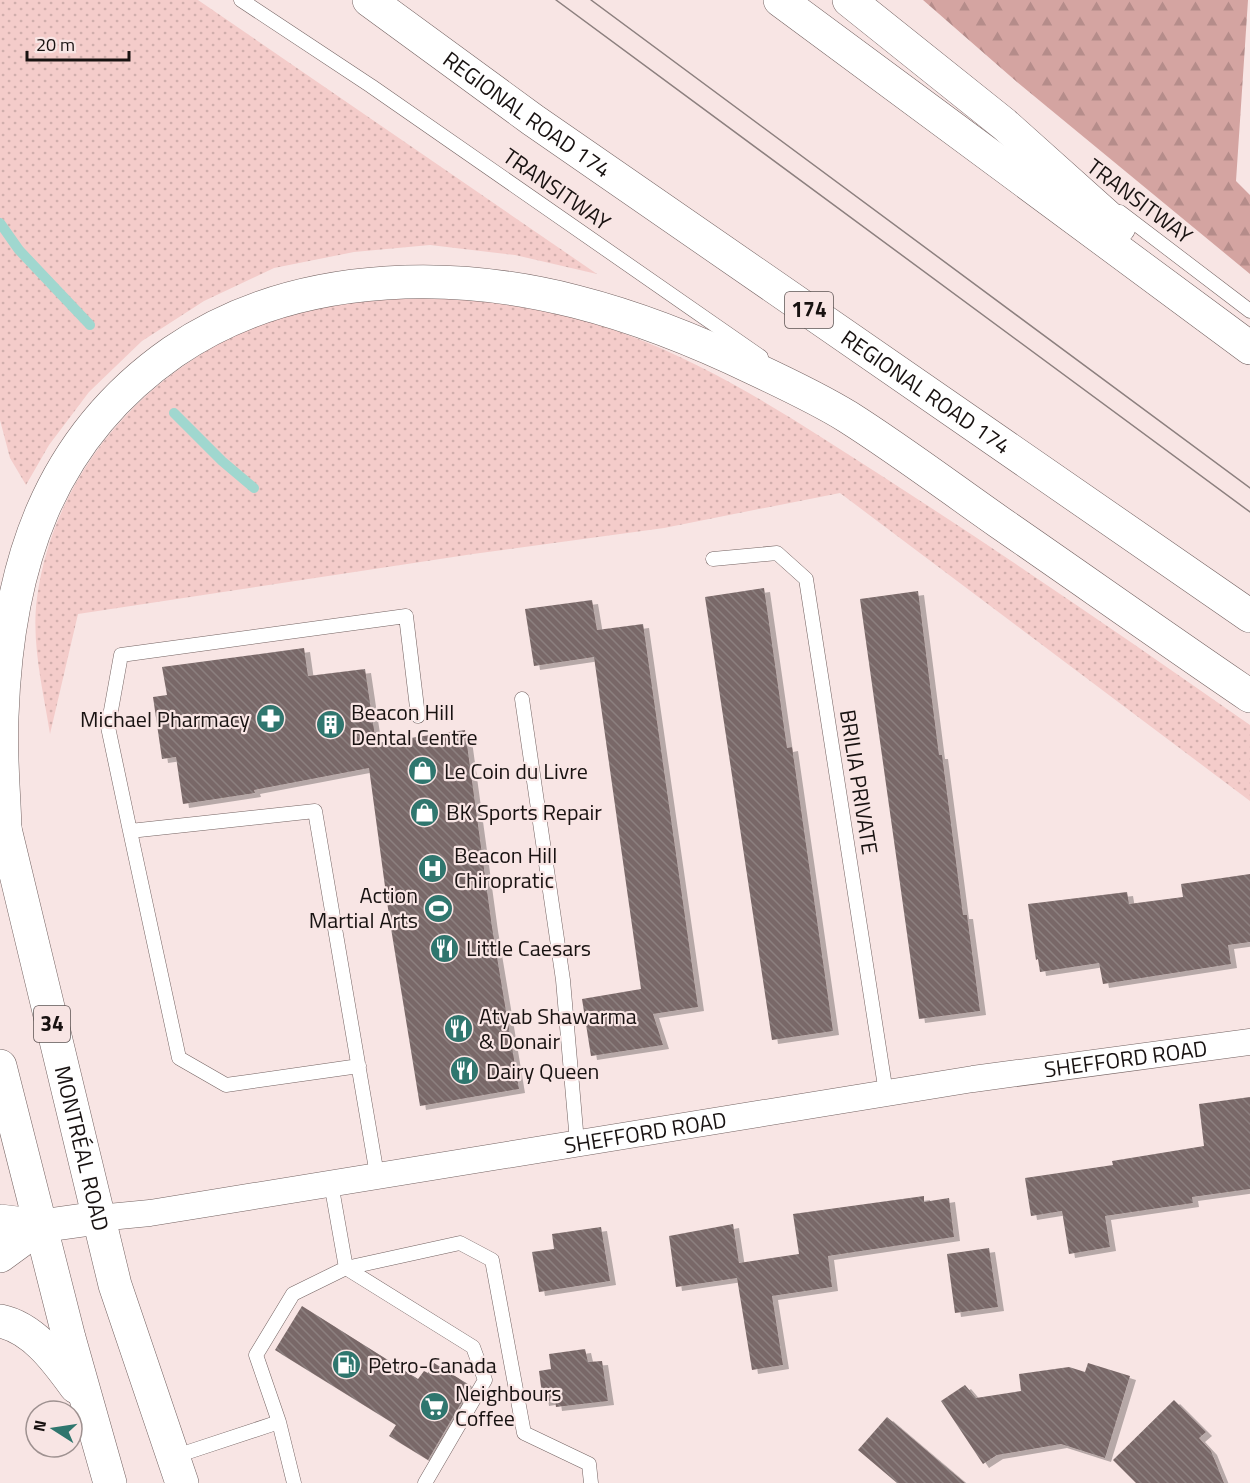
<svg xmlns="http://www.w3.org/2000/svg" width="1250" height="1483" viewBox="0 0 1250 1483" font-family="'Titillium Web',sans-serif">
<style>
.grass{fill:url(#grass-dots)}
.forest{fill:url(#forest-firs)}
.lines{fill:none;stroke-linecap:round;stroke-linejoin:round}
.stream{stroke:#a0d7cf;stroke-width:10}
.building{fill:url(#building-back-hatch);filter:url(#shadow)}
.service-casing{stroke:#736261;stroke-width:15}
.minor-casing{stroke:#736261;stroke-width:27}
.tertiary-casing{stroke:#736261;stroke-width:34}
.primary-casing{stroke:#736261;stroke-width:34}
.motorway-casing{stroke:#736261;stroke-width:34}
.service{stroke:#fff;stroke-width:14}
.minor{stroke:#fff;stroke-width:26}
.tertiary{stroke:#fff;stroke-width:33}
.primary{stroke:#fff;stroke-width:33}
.motorway{stroke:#fff;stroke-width:33}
.tram{stroke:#8d807f;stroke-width:1.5}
.labels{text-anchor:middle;stroke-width:4.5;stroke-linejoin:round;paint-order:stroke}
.shield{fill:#f8e5e4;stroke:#5b5150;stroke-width:1.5}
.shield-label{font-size:21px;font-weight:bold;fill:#181211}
.street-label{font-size:22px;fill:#181211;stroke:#f8e5e4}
.poi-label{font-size:22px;fill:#181211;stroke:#f8e5e4;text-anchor:start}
</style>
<defs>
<pattern id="grass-dots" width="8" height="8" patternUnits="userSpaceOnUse" patternTransform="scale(1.5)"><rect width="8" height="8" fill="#f4ccca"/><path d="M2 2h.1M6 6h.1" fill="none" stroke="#d0aeac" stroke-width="1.8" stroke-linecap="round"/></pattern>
<pattern id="forest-firs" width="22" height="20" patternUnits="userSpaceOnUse" patternTransform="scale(1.5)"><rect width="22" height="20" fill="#d4a4a1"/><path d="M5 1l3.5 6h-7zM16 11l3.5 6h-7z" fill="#b58c8a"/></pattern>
<pattern id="building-back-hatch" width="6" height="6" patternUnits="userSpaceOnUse" patternTransform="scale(1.5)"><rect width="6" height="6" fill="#796867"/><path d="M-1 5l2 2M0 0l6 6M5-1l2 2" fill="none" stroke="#8c807f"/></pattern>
<filter id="shadow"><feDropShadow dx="6" dy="4" stdDeviation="0" flood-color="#0004"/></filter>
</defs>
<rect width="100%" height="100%" fill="#f8e5e4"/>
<!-- grass -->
<path class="grass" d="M0 0H198L597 274 515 255 430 245 354 252 274 268 204 301 142 341 89 392 49 445 26 485 10 458 0 420Z
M437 294C503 300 566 311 628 335 719 369 801 424 882 476 1006 556 1129 640 1250 725V801L840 493 664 528 473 554 78 614 50 734C43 689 31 643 37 598 53 480 135 382 242 332 262 322 284 312 305 308 347 299 395 298 437 294Z"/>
<!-- forest -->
<path class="forest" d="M923 0H1248L1236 181 1250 195V274L1017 82Z"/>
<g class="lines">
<!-- stream -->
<path class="stream" d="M0 223 19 250 90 325
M174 413 222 461 254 488"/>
</g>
<!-- building -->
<path class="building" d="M764 588 787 748 792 747 833 1031 772 1040 705 597Z
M918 591 939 755H942L963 915H967L980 1011 919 1019 860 599Z
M592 600 597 630 643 624 698 1007 653 1014 663 1045 591 1056 582 999 641 989 594 657 534 666 525 609Z
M304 648 308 676 365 669 376 743 465 730 492 927 519 1089 420 1106 389 916 369 768 254 790 255 793 183 804 176 757 162 759 153 697 167 695 162 667Z
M1250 874V942L1228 945 1231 964 1103 984 1099 963 1040 972 1038 959 1036 960 1028 904 1127 892 1129 904 1183 897 1181 884Z
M1250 1097V1189L1192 1197 1193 1203 1105 1216 1110 1247 1069 1254 1062 1211 1031 1216 1025 1178 1113 1165 1112 1161 1204 1146 1199 1104Z
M924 1196V1202L949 1198 954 1237 828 1256 832 1287 772 1296 783 1365 752 1370 737 1278 676 1287 669 1236 733 1224 739 1263 799 1254 793 1214Z
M601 1227 610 1281 539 1292 532 1252 554 1249 552 1234Z
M989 1248 998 1307 955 1313 947 1254Z
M302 1306 418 1379 424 1371 428 1373 434 1363 471 1386 428 1460 389 1436 396 1425 275 1350Z
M585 1349 588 1362 602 1361 608 1401 556 1407 555 1400 543 1402 539 1371 551 1369 549 1354Z
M1088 1363 1130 1376 1105 1458 1061 1444 997 1455 983 1464 941 1401 965 1385 976 1398 1021 1391 1019 1374 1069 1367 1085 1372Z
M1174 1400 1206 1432 1199 1438 1211 1451 1224 1483H1136L1113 1460Z
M887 1417 965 1483H897L858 1450Z"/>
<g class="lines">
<defs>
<path id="service" d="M241 0 371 86 761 357
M1120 212 1250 311
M713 559 777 553 806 579 886 1093
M522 699 563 980 577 1142
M130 831 179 1058 226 1085 359 1066
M377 1175 315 811 130 831 108 727 121 655 406 616 418 716
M279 1422 294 1483
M173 1457 279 1422 256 1355 293 1294 346 1268 331 1183
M425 1483 485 1380 473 1347 346 1268 460 1243 492 1260 524 1433 589 1464 591 1483"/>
<g id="minor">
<path id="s1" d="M98 1218 150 1213 973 1079 1250 1042"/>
</g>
<path id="tertiary" d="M0 1221 41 1226 98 1218
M0 1256 41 1226"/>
<g id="primary">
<path id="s2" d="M0 808 115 1285 182 1483"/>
<path d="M0 1066 69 1338 110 1483"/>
<path d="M0 1321C34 1328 57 1361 76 1387"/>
</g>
<g id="motorway">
<path id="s3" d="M369 0 533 120 1250 616"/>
<path d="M780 0 1250 348"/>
<path d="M849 0 1004 124 1119 227"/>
<path d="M5 829C4 792 0 753 2 716 7 568 47 440 173 352 237 308 309 288 386 283 516 274 639 313 755 369 787 384 819 399 848 417 900 450 949 487 999 522 1083 580 1166 639 1250 696"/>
</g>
</defs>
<!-- service casing -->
<use href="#service" class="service-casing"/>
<!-- minor casing -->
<use href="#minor" class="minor-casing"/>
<!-- tertiary casing -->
<use href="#tertiary" class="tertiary-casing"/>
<!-- primary casing -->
<use href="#primary" class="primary-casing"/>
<!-- motorway casing -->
<use href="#motorway" class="motorway-casing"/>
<!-- service -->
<use href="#service" class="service"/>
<!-- minor -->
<use href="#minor" class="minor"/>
<!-- tertiary -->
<use href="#tertiary" class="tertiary"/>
<!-- primary -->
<use href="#primary" class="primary"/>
<!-- motorway -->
<use href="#motorway" class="motorway"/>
<!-- tram -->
<path class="tram" d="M556 0 1250 512
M591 0 1250 488"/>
</g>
<!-- icons -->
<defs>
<symbol id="pharmacy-disc" viewBox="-11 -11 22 22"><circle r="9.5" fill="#2f766e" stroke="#f8e5e4"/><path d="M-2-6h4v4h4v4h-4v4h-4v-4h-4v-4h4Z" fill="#fff"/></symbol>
<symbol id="building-disc" viewBox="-11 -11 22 22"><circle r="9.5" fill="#2f766e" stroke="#f8e5e4"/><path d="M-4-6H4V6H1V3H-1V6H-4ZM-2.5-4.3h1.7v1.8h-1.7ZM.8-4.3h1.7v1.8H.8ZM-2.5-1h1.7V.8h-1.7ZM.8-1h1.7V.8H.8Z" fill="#fff"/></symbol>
<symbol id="shop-disc" viewBox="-11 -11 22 22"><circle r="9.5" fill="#2f766e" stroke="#f8e5e4"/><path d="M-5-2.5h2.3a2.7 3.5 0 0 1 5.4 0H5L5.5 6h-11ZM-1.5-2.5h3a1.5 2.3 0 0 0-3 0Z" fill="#fff"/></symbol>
<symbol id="hospital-disc" viewBox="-11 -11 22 22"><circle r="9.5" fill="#2f766e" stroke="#f8e5e4"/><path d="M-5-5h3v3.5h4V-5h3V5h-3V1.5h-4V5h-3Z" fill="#fff"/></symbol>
<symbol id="stadium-disc" viewBox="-11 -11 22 22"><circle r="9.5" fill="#2f766e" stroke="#f8e5e4"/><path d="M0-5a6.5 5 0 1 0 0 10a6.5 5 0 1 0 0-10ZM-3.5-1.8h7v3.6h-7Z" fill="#fff"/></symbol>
<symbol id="restaurant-disc" viewBox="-11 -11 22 22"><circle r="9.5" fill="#2f766e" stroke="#f8e5e4"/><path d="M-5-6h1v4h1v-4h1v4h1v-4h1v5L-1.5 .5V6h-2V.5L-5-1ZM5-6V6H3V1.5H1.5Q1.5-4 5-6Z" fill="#fff"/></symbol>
<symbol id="fuel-disc" viewBox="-11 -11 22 22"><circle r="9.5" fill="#2f766e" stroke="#f8e5e4"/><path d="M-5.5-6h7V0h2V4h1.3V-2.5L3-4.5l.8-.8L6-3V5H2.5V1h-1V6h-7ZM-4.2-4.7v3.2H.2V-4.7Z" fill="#fff"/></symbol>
<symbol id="supermarket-disc" viewBox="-11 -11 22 22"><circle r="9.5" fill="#2f766e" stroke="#f8e5e4"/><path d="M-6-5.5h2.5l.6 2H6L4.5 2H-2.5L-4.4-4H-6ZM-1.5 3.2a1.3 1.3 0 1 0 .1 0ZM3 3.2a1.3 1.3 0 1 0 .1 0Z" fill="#fff"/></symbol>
</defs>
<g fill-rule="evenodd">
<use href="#pharmacy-disc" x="254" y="702" width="33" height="33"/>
<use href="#building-disc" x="314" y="708" width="33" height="33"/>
<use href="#shop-disc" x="406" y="754" width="33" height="33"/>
<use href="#shop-disc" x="408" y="796" width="33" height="33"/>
<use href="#hospital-disc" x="416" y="852" width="33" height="33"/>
<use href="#stadium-disc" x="422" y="892" width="33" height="33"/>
<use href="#restaurant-disc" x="428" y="932" width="33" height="33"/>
<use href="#restaurant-disc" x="442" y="1012" width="33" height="33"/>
<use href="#restaurant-disc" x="448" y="1054" width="33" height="33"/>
<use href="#fuel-disc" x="330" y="1348" width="33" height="33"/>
<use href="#supermarket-disc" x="418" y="1390" width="33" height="33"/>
</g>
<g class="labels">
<!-- shield labels -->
<g class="shield">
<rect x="785" y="292" width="48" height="36" rx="4.5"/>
<rect x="34" y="1006" width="36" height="36" rx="4.5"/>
</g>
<g class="shield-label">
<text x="809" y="317">174</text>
<text x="52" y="1031">34</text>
</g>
<!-- street labels -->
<g class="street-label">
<text dy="8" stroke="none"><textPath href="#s3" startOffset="195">REGIONAL ROAD 174</textPath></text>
<text transform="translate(557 189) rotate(35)" y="8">TRANSITWAY</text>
<text transform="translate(1140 201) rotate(37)" y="8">TRANSITWAY</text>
<text dy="8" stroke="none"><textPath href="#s3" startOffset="681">REGIONAL ROAD 174</textPath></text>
<text transform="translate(859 782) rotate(81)" y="8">BRILIA PRIVATE</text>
<text dy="8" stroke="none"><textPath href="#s1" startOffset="1040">SHEFFORD ROAD</textPath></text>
<text dy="8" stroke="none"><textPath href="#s1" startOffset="554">SHEFFORD ROAD</textPath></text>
<text dy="8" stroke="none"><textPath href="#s2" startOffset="350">MONTRÉAL ROAD</textPath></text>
</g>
<!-- poi labels -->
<g class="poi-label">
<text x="351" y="720">Beacon Hill<tspan x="351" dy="25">Dental Centre</tspan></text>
<text x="250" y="727" text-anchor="end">Michael Pharmacy</text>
<text x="444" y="779">Le Coin du Livre</text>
<text x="446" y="820">BK Sports Repair</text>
<text x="454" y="863">Beacon Hill<tspan x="454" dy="25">Chiropratic</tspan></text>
<text x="418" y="903" text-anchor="end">Action<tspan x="418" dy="25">Martial Arts</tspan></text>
<text x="466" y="956">Little Caesars</text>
<text x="479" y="1024">Atyab Shawarma<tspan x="479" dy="25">&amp; Donair</tspan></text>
<text x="486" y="1079">Dairy Queen</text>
<text x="368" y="1373">Petro-Canada</text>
<text x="455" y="1401">Neighbours<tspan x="455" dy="25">Coffee</tspan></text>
</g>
</g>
<!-- north arrow -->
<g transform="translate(54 1429) rotate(282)"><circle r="28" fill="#f8e5e4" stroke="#9e9190" stroke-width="1.5"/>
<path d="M0-4.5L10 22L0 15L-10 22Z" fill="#2f766e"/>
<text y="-9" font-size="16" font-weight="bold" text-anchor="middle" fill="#181211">N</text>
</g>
<!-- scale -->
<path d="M27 51v9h102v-9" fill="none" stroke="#181211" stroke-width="3"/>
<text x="36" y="51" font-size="18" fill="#181211" stroke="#f8e5e4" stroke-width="4.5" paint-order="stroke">20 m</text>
</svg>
